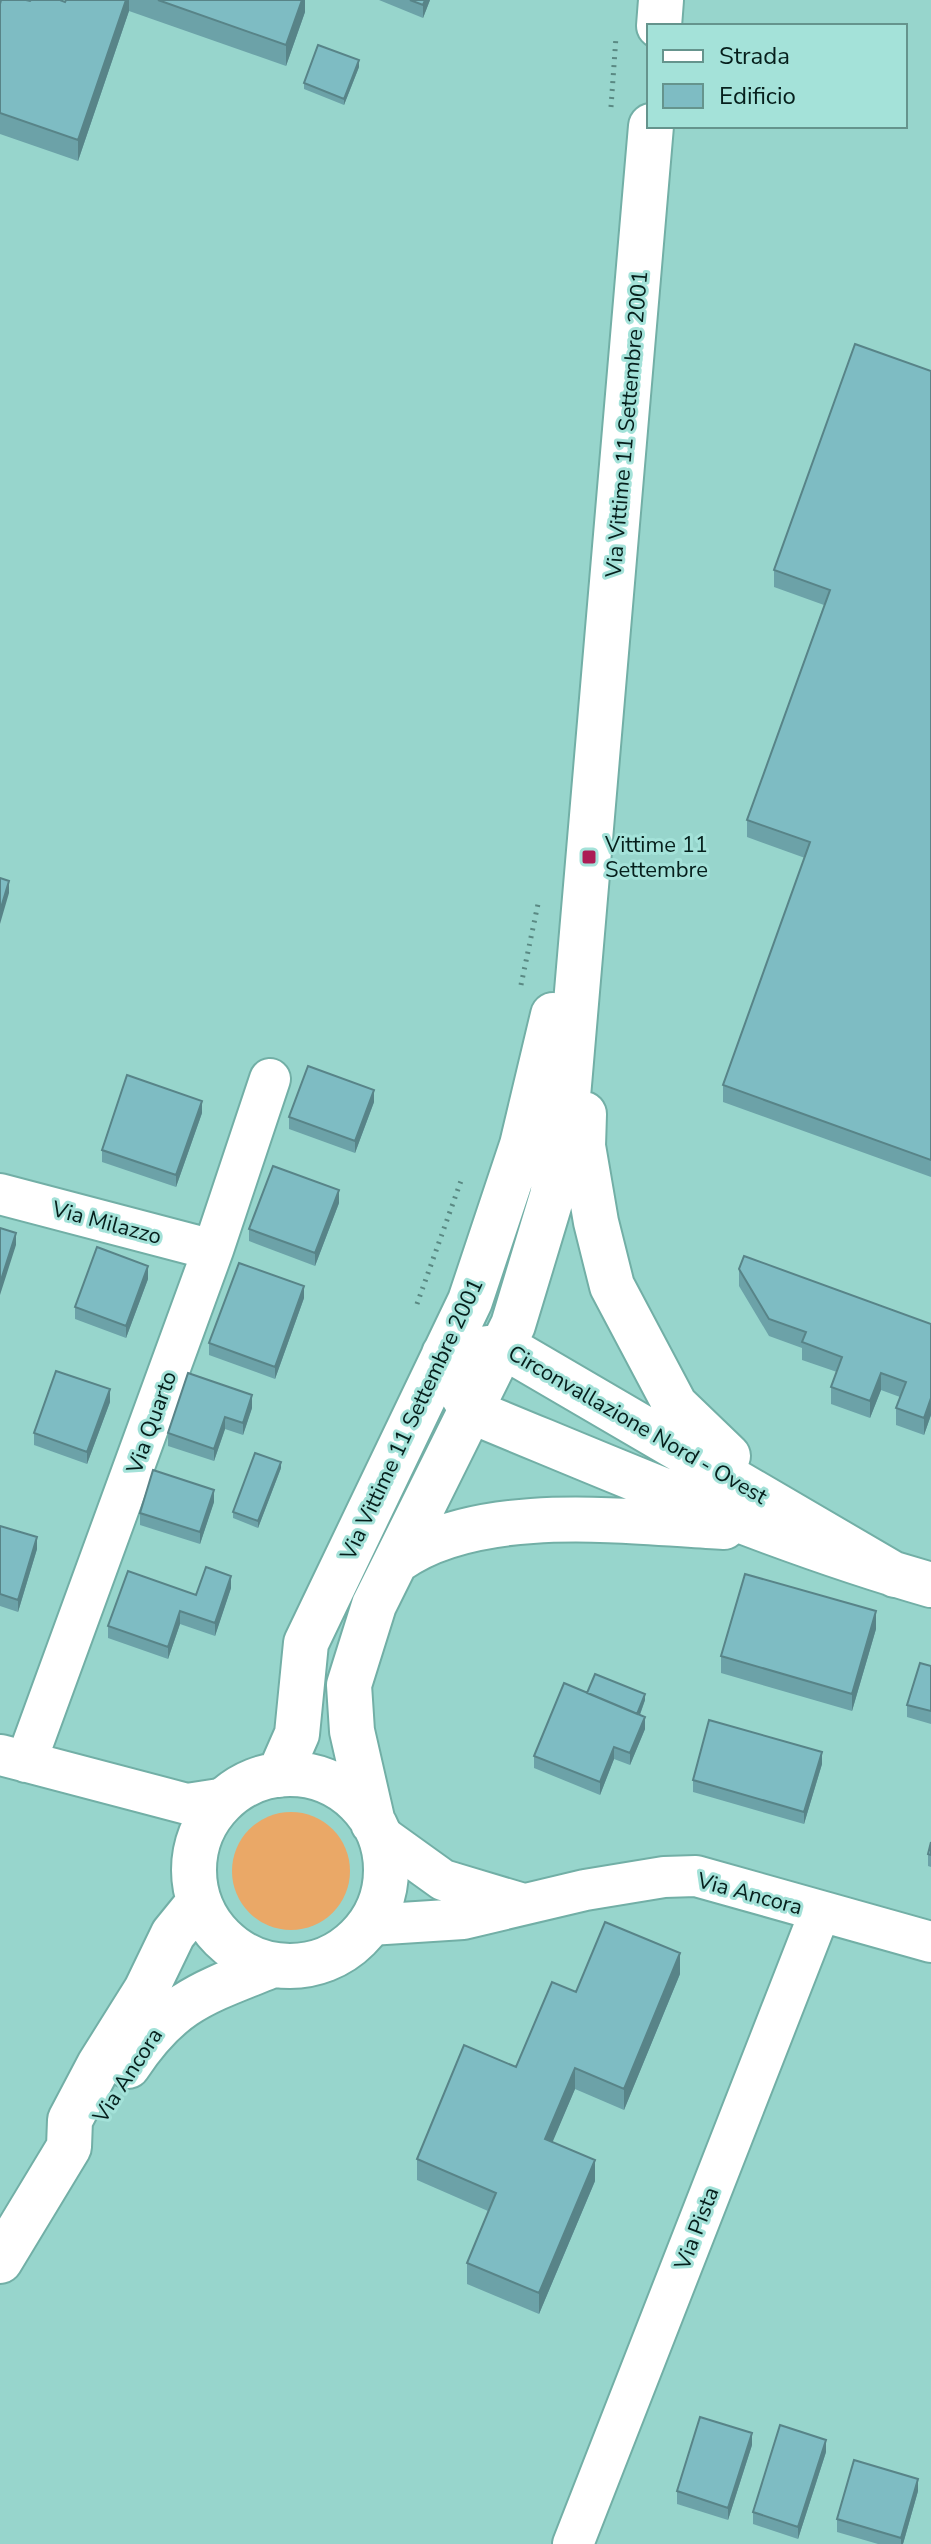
<svg xmlns="http://www.w3.org/2000/svg" width="931" height="2544" viewBox="0 0 931 2544" font-family="'Nunito Sans',sans-serif">
<style>
.green{fill:#eaa867}
.lines{fill:none;stroke-linecap:round;stroke-linejoin:round}
.street-casing{stroke:#72afa6;stroke-width:44}
.secondary-casing{stroke:#72afa6;stroke-width:48}
.path{stroke:#5a8983;stroke-width:5;stroke-dasharray:2 6;stroke-linecap:butt}
.street{stroke:#fff;stroke-width:40}
.secondary{stroke:#fff;stroke-width:44}
.wall{fill:#6ca2a8}
.shaded-wall{fill:#588488}
.building{fill:#7ebcc3;stroke:#588488;stroke-width:2}
.poi-dot{fill:#ac1c54;stroke:#a4e2d9;stroke-width:3}
.labels{text-anchor:middle;stroke-width:6;stroke-linejoin:round;paint-order:stroke}
.street-label{font-size:22px;fill:#061f1c;stroke:#a4e2d9}
.poi-label{font-size:22px;fill:#061f1c;stroke:#a4e2d9;text-anchor:start}
</style>
<rect width="100%" height="100%" fill="#97d5cc"/>
<!-- green -->
<path class="green" d="M232 1871a59 59 0 1 1 118 0a59 59 0 1 1-118 0Z"/>
<g class="lines">
<defs>
<path id="street" d="M0 1194 213 1250
M1 1755 187 1804 226 1798
M26 1762 213 1250 270 1079
M379 1834 443 1880 520 1903
M370 1925 463 1919 585 1890 664 1877 696 1876 931 1942
M573 2544 820 1912"/>
<path id="secondary" d="M659 26 661 0
M584 1114 583 1146 596 1222 612 1286 675 1405 728 1456
M398 1560C480 1502 628 1522 724 1527
M895 1575 503 1346 444 1354 451 1376 473 1412C624 1474 774 1540 931 1585
M194 1870a96 96 0 1 1 192 0a96 96 0 1 1-192 0Z
M279 1775 297 1734 306 1643 470 1301 522 1145 553 1015
M373 1823 352 1731 349 1685 374 1605 513 1325 552 1196 566 1120 651 126
M128 2066C171 2001 203 1993 273 1965
M0 2261 69 2147 70 2120 99 2065 146 1990 173 1934 199 1902"/>
</defs>
<!-- street casing -->
<use href="#street" class="street-casing"/>
<!-- secondary casing -->
<use href="#secondary" class="secondary-casing"/>
<!-- path -->
<path class="path" d="M611 107 616 37
M521 985 538 904
M417 1304 462 1178"/>
<!-- street -->
<use href="#street" class="street"/>
<!-- secondary -->
<use href="#secondary" class="secondary"/>
</g>
<!-- wall -->
<path class="wall" d="M66 0H305V12L286 66 129 11 78 161 0 134V4L30 1 65 2Z
M379 0H430L423 18Z
M359 67 344 105 304 89V83Z
M931 371V1177L723 1102V1085L805 858 747 837V820L824 605 774 587V570Z
M374 1102 355 1153 289 1129V1117Z
M202 1113 176 1187 102 1162V1150Z
M339 1203 315 1266 249 1241V1229Z
M739 1269 931 1324V1415L924 1435 896 1425V1408L900 1397 881 1390 870 1418 831 1404V1387L837 1372 802 1360V1348L769 1336 739 1286Z
M148 1279 126 1338 75 1319V1307Z
M304 1298 275 1379 209 1355V1343Z
M110 1402 87 1464 34 1445V1433Z
M252 1408 243 1435 225 1429 214 1461 168 1446V1433Z
M281 1468 258 1528 233 1518V1512Z
M214 1502 200 1544 140 1525V1513Z
M0 1526 37 1549 18 1612 0 1606Z
M231 1588 215 1636 180 1624 168 1659 108 1638V1626L196 1595Z
M876 1629 852 1711 721 1673V1656Z
M931 1666V1724L907 1717V1705Z
M587 1693 645 1700 640 1715 645 1729 630 1765 614 1759 600 1795 534 1768V1756Z
M822 1764 804 1824 693 1792V1780Z
M931 1842V1867L928 1866V1854Z
M680 1974 624 2110 575 2089 552 2142 595 2181 539 2314 467 2284V2263L488 2211 417 2180V2159L516 2067 576 1992Z
M752 2445 728 2520 677 2504V2491Z
M826 2452 798 2539 753 2524V2512Z
M918 2491 903 2544H878L837 2532V2519Z"/>
<!-- shaded-wall -->
<path class="shaded-wall" d="M126 0H129V11L78 161V140Z
M302 0H305V12L286 66V45Z
M425 0H430L423 18V5Z
M359 60V67L344 105V99Z
M9 881V893L0 924V911Z
M374 1090V1102L355 1153V1141Z
M202 1101V1113L176 1187V1175Z
M339 1190V1203L315 1266V1253Z
M16 1233V1245L0 1295V1283Z
M148 1266V1279L126 1338V1326Z
M304 1286V1298L275 1379V1367Z
M881 1373V1390L870 1418V1401Z
M110 1389V1402L87 1464V1452Z
M252 1395V1408L243 1435V1423Z
M931 1398V1415L924 1435V1418Z
M225 1417V1429L214 1461V1449Z
M281 1462V1468L258 1528V1521Z
M214 1490V1502L200 1544V1532Z
M37 1537V1549L18 1612V1600Z
M231 1576V1588L215 1636V1623Z
M180 1611V1624L168 1659V1647Z
M876 1611V1629L852 1711V1694Z
M645 1694V1700L636 1725V1718Z
M645 1717V1729L630 1765V1753Z
M614 1747V1759L600 1795V1782Z
M822 1752V1764L804 1824V1812Z
M680 1953V1974L624 2110V2089Z
M575 2068V2089L545 2160V2139Z
M595 2160V2181L539 2314V2293Z
M752 2433V2445L728 2520V2508Z
M826 2440V2452L798 2539V2527Z
M918 2479V2491L903 2544H901V2538Z"/>
<!-- building -->
<path class="building" d="M1 0H26L30 1 31 0H60L65 2 66 0H126L78 140 0 113V4Z
M158 0H302L286 45Z
M410 0H425L423 5Z
M318 45 359 60 344 99 304 83Z
M855 344 931 371V1160L723 1085 810 842 747 820 830 590 774 570Z
M0 878 9 881 0 911Z
M308 1066 374 1090 355 1141 289 1117Z
M127 1075 202 1101 176 1175 102 1150Z
M273 1166 339 1190 315 1253 249 1229Z
M0 1228 16 1233 0 1283Z
M97 1247 148 1266 126 1326 75 1307Z
M744 1256 931 1324V1398L924 1418 896 1408 906 1382 881 1373 870 1401 831 1387 842 1357 802 1342 806 1332 769 1319 739 1269Z
M239 1263 304 1286 275 1367 209 1343Z
M56 1371 110 1389 87 1452 34 1433Z
M188 1373 252 1395 243 1423 225 1417 214 1449 168 1433Z
M255 1453 281 1462 258 1521 233 1512Z
M153 1470 214 1490 200 1532 140 1513Z
M0 1526 37 1537 18 1600 0 1594Z
M206 1567 231 1576 215 1623 180 1611 168 1647 108 1626 128 1571 196 1595Z
M745 1574 876 1611 852 1694 721 1656Z
M920 1663 931 1666V1711L907 1705Z
M595 1674 645 1694 637 1714 587 1693Z
M564 1683 645 1717 630 1753 614 1747 600 1782 534 1756Z
M709 1720 822 1752 804 1812 693 1780Z
M931 1842V1855L928 1854Z
M605 1922 680 1953 624 2089 575 2068 545 2139 595 2160 539 2293 467 2263 496 2193 417 2159 464 2045 516 2067 552 1982 576 1992Z
M700 2417 752 2433 728 2508 677 2491Z
M780 2425 826 2440 798 2527 753 2512Z
M854 2460 918 2479 901 2538 837 2519Z"/>
<!-- markers -->
<rect class="poi-dot" x="581" y="849" width="16" height="16" rx="4"/>
<g class="labels">
<!-- street labels -->
<g class="street-label">
<text transform="translate(626 424) rotate(-85)" y="8">Via Vittime 11 Settembre 2001</text>
<text transform="translate(107 1222) rotate(15)" y="8">Via Milazzo</text>
<text transform="translate(411 1419) rotate(-65)" y="8">Via Vittime 11 Settembre 2001</text>
<text transform="translate(151 1422) rotate(-70)" y="8">Via Quarto</text>
<text transform="translate(638 1424) rotate(30)" y="8">Circonvallazione Nord - Ovest</text>
<text transform="translate(750 1893) rotate(15)" y="8">Via Ancora</text>
<text transform="translate(127 2075) rotate(-57)" y="8">Via Ancora</text>
<text transform="translate(696 2228) rotate(-69)" y="8">Via Pista</text>
</g>
<!-- poi labels -->
<g class="poi-label">
<text x="605" y="852">Vittime 11<tspan x="605" dy="25">Settembre</tspan></text>
</g>
</g>
<!-- legend -->
<rect x="647" y="24" width="260" height="104" fill="#a4e2d9" stroke="#65948d" stroke-width="2"/>
<rect x="663" y="50" width="40" height="12" fill="#ffffff" stroke="#65948d" stroke-width="2"/>
<text x="719" y="64" font-size="24" fill="#061f1c">Strada</text>
<rect x="663" y="84" width="40" height="24" fill="#7ebcc3" stroke="#65948d" stroke-width="2"/>
<text x="719" y="104" font-size="24" fill="#061f1c">Edificio</text>
</svg>
